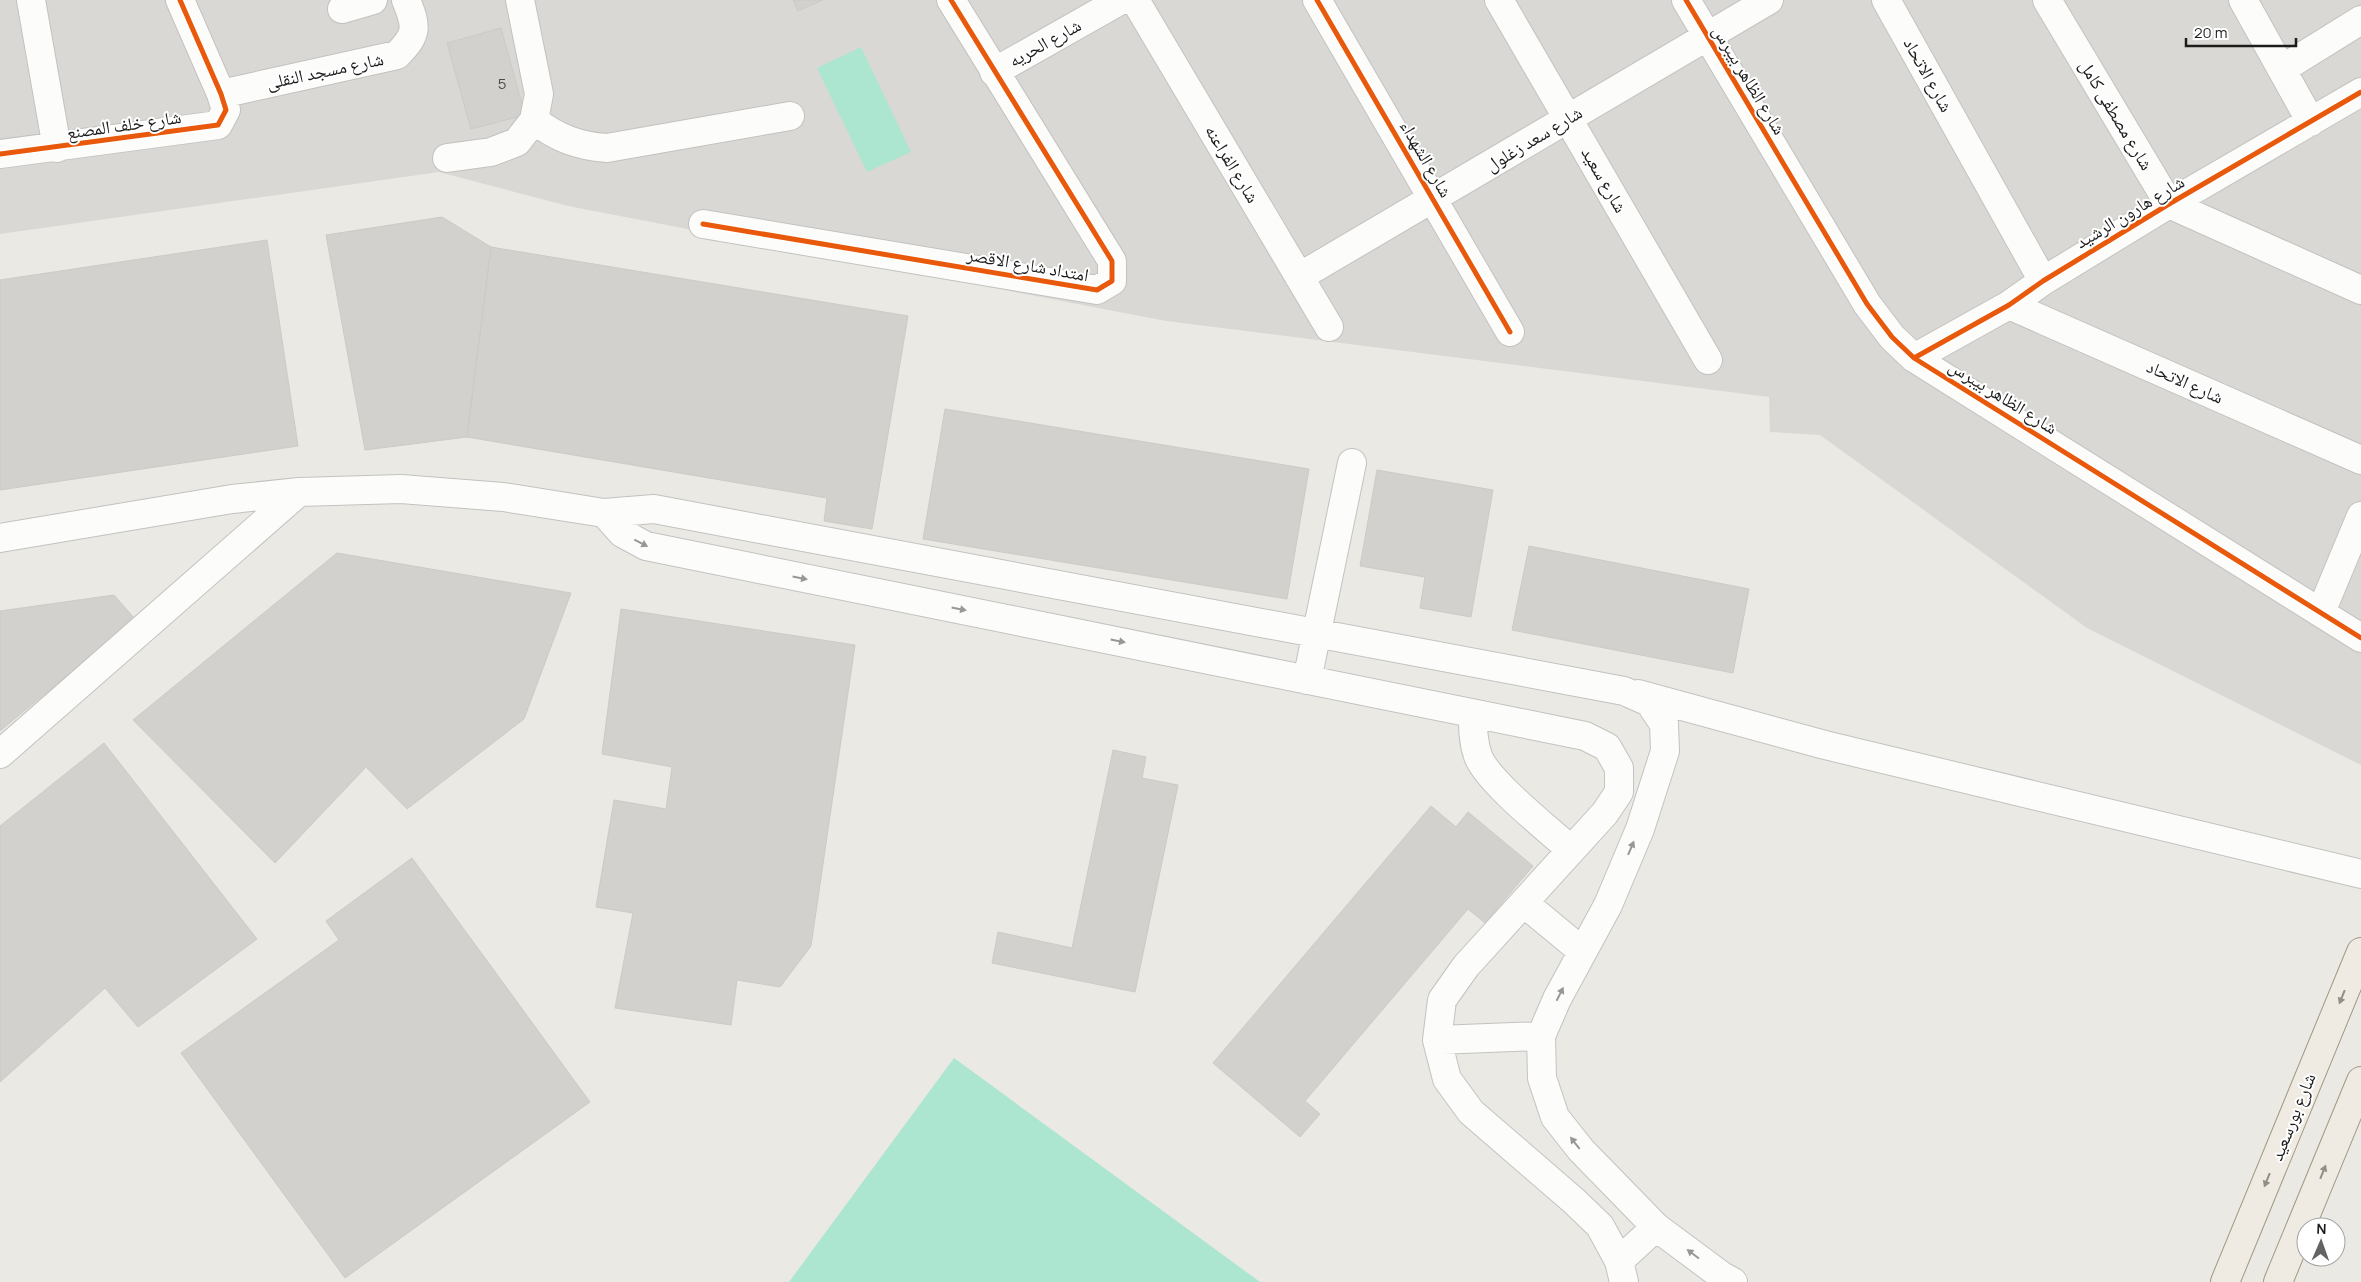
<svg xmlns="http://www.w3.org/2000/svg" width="2361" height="1282" viewBox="0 0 2361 1282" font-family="Manrope,'Noto Naskh Arabic',sans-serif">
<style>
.residential{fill:#d9d8d5}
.pitch{fill:#ace5d0}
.building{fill:#d3d1cd;stroke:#cdcac5}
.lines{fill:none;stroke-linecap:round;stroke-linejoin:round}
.minor-casing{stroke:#c3c2c0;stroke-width:30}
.major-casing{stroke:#a09881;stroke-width:30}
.minor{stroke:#fcfcfb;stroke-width:28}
.major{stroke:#f0ebe2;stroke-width:28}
.cycleway-casing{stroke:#fff;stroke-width:8}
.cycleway{stroke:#e8590c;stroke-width:5}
.oneway{fill:#979797}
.oneway2{fill:#918e89}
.labels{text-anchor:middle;stroke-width:4;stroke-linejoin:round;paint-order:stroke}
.number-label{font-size:15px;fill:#4a4948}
.street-label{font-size:18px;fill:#1c1c1c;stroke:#fff}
</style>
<rect width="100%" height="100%" fill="#eae9e4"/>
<!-- residential -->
<path class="residential" d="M0 0H2361V765L2087 628 1820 435 1770 432 1769 397 1166 321 568 206 439 172 0 234Z"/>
<!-- pitch -->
<path class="pitch" d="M861 47 911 152 867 172 817 68Z
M954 1058 1260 1282H789Z"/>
<!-- building -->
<path class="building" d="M793 0H823L798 11Z
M501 28 525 115 471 129 447 43Z
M442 217 491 247 467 437 365 450 326 235Z
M267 240 298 446 0 490V280Z
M491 247 908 316 872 529 824 521 827 498 467 437Z
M945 409 1309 469 1287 599 923 539Z
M1377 470 1493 490 1471 617 1420 608 1425 577 1360 566Z
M1529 546 1749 589 1733 673 1512 630Z
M337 553 571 593 524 719 407 809 366 767 275 863 133 720Z
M114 595 135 619 0 731V611Z
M621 609 855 645 811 946 780 987 737 980 731 1025 615 1008 633 913 596 907 614 800 666 809 672 767 602 754Z
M104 743 257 939 138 1027 105 988 0 1082V826Z
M1113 750 1146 757 1142 778 1178 785 1135 992 992 963 998 932 1072 948Z
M1431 806 1456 827 1468 812 1533 866 1485 923 1468 909 1305 1101 1320 1114 1300 1137 1213 1063Z
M412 858 590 1102 345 1278 181 1053 339 940 326 921Z"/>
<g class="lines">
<defs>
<path id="minor" d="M31 0 57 148
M1135 0 1329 327
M1317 0 1510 332
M1499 0 1708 360
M1686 0 1867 304 1892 337 1914 358 2361 638
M1886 0 2043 281
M2047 0 2169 204 2361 290
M2243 0 2311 122
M342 9 373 0
M2282 69 2361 20
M994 72 1121 0
M221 94 397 55C418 34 417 27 406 0
M534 120C557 138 578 146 607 148L790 116
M0 154 218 125 226 110 221 94 180 0
M447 158 491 152 517 142 534 120 539 94 520 0
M703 224 1097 290 1112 281V261L951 0
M1299 277 1769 0
M2009 305 2361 460
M1914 358 2009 305 2043 281 2169 204 2361 92
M604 513 622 533 646 546 1585 736 1607 747 1619 768V792L1605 813 1466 966 1442 1000 1437 1040 1447 1079 1471 1112 1574 1201 1600 1226 1619 1261 1624 1282
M0 538 232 499 299 492 401 489 503 497 604 513 654 509 1624 691 1649 702 1664 724 1665 751 1640 829 1608 905 1557 999 1541 1036 1542 1078 1555 1117 1581 1150 1656 1227 1722 1276 1733 1282
M2321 612 2361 516
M1307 680 1352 463
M1638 694 1825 745 2361 874
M1473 714C1473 729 1473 742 1478 756 1487 781 1549 830 1571 850
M0 754 299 492
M1524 903 1582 951
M1437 1040 1541 1036
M1619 1261 1656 1227"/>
<path id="major" d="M2225 1282 2361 952
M2278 1282 2361 1081"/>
</defs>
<!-- minor casing -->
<use href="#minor" class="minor-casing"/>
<!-- major casing -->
<use href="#major" class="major-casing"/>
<!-- minor -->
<use href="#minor" class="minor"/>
<!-- major -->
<use href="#major" class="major"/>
<defs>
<path id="cycleway" d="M1317 0 1510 332
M1686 0 1867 304 1892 337 1914 358 2361 638
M0 154 218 125 226 110 221 94 180 0
M703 224 1097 290 1112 281V261L951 0
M1914 358 2009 305 2043 281 2169 204 2361 92"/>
</defs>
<!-- cycleway casing -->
<use href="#cycleway" class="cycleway-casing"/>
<!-- cycleway -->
<use href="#cycleway" class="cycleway"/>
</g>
<!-- one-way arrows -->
<defs><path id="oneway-solid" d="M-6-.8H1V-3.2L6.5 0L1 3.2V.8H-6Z" transform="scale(1.25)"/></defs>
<g class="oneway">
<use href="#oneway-solid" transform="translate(641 543) rotate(27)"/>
<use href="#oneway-solid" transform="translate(800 578) rotate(11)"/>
<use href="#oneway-solid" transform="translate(959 609) rotate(11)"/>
<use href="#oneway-solid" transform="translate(1118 641) rotate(11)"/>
<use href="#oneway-solid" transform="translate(1631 848) rotate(-67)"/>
<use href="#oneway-solid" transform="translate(1560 994) rotate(-63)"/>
<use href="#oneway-solid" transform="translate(1575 1143) rotate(-128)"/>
<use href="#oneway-solid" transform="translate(1693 1254) rotate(-143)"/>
</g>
<g class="oneway2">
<use href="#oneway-solid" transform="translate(2342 997) rotate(112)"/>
<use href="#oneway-solid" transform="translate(2323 1172) rotate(-68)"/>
<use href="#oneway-solid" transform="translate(2267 1180) rotate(112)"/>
</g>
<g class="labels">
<!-- number labels -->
<g class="number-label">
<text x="502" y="89">5</text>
</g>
<!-- street labels -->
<g class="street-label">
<text transform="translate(1045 43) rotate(-29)" y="6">شارع الحريه</text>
<text transform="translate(325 71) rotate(-12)" y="6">شارع مسجد النقلى</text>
<text transform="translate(1928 75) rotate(61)" y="6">شارع الاتحاد</text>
<text transform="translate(1749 80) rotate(59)" y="6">شارع الظاهر بيبرس</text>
<text transform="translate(2116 115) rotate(59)" y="6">شارع مصطفى كامل</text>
<text transform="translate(124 125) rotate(-8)" y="6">شارع خلف المصنع</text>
<text transform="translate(1534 139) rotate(-31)" y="6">شارع سعد زغلول</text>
<text transform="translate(1426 159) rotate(60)" y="6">شارع الشهداء</text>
<text transform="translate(1232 164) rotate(59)" y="6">شارع الفراعنه</text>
<text transform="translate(1604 180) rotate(60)" y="6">شارع سعيد</text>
<text transform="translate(2130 212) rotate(-31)" y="6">شارع هارون الرشيد</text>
<text transform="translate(1028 265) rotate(10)" y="6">امتداد شارع الاقصر</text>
<text transform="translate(2185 382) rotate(24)" y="6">شارع الاتحاد</text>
<text transform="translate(2003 397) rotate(32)" y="6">شارع الظاهر بيبرس</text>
<text transform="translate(2293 1117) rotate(-68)" y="6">شارع بورسعيد</text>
</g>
</g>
<!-- north arrow -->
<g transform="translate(2321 1242) rotate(2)"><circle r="24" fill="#ffffff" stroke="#a4a4a4"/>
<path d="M0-4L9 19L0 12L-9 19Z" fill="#646462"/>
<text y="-8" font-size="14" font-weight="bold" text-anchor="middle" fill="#1c1c1c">N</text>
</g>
<!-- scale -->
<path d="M2186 38v8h110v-8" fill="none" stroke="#1c1c1c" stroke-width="2.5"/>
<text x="2194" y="38" font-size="15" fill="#1c1c1c" stroke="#ffffff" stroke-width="4" paint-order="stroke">20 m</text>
</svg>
